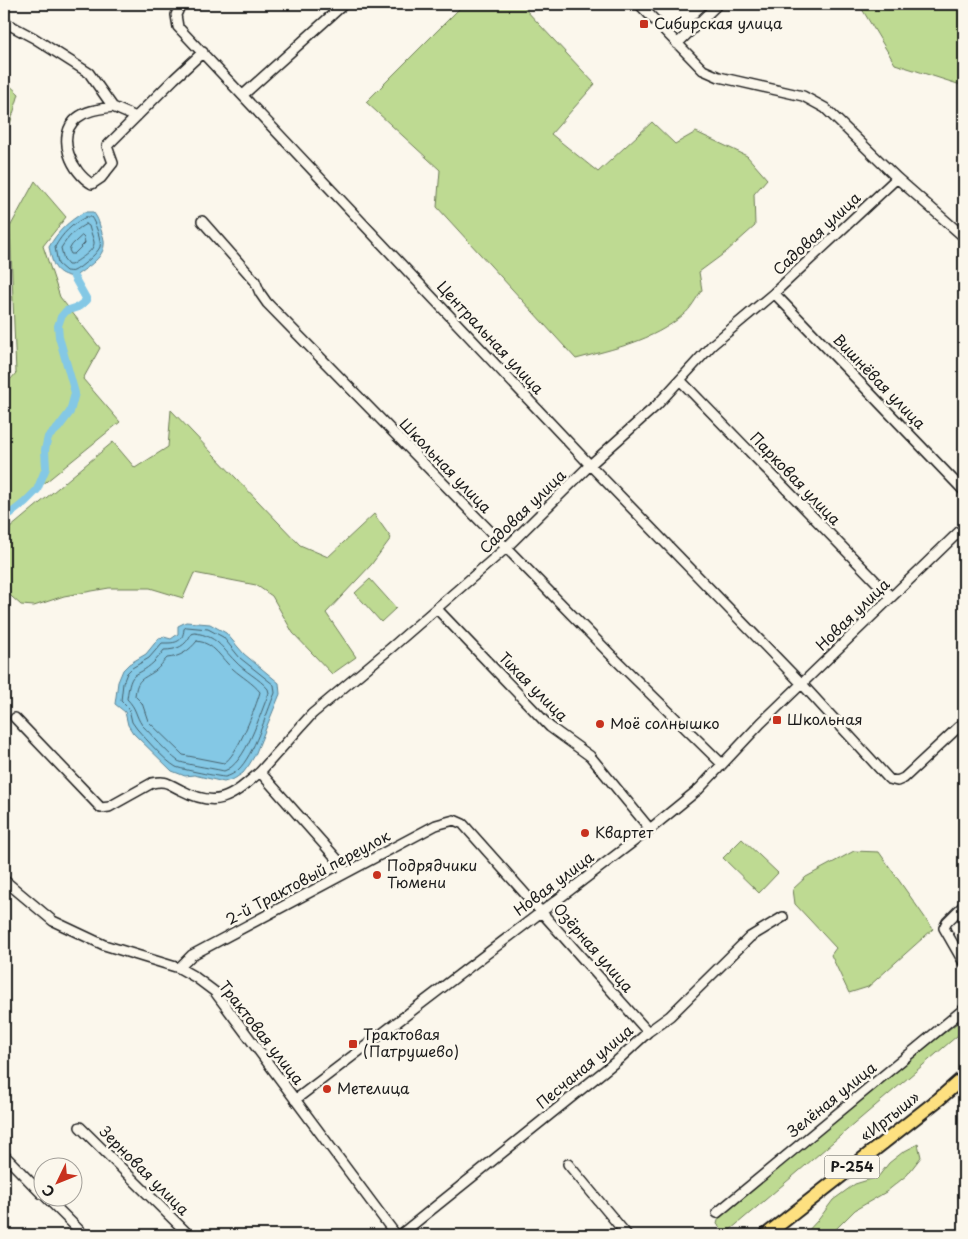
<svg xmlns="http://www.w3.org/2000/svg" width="968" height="1239" viewBox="0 0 968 1239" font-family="'Playpen Sans',sans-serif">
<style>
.green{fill:#beda92;stroke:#6d7b57}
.water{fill:#84c8e5;stroke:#5a8395}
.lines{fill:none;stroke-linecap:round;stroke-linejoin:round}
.shore{stroke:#46616c;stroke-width:1}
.canal{stroke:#84c8e5;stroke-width:8}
.minor-casing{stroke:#1c1c1c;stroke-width:12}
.highway-casing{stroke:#1c1c1c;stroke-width:16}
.minor{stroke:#fbf7ec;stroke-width:9}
.highway{stroke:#fde080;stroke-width:12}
.poi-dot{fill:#c8321e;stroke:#fbf7ec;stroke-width:2}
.labels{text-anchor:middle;stroke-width:5;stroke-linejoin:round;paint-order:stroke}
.shield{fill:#fbf7ec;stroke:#5f5e5a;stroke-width:1}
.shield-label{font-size:14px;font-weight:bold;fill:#1c1c1c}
.poi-label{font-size:15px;fill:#1c1c1c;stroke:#fbf7ec;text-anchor:start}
.street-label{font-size:15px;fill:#1c1c1c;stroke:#fbf7ec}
</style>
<rect width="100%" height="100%" fill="#fbf7ec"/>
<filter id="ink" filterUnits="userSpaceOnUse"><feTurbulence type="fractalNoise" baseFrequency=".02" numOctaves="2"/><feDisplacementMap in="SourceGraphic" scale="10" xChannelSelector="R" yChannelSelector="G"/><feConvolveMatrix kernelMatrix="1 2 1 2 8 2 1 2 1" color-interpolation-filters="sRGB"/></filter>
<g filter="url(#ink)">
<!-- green -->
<path class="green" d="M464 4H528L525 9 595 84 551 134 598 172 652 122 675 144 696 132 747 156 767 179 754 194 755 226 726 252 699 272 702 290C696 298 691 309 683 315 653 341 613 349 576 359L437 207 440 170 366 102Z
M859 4H964V86L895 64Z
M4 80 19 94 7 134 4 135Z
M35 181 66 217 43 246 60 297 100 348 83 379 120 422 10 511H4V387L16 373 10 227Z
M171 410 300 545 328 557 374 514 391 538 371 565 326 613 356 657 332 674 293 633 272 596 256 585 194 573 183 598 150 588H109L64 596 34 606 21 605 4 590V533L113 442 135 468 168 447Z
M370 579 396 608 381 622 355 593Z
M742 839 778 873 759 893 723 858Z
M854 851 879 852 933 929 868 987 849 993 831 955 836 948 795 904 793 889 806 877Z
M964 1018V1030L730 1230 723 1231 717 1224 719 1217 898 1068Z
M918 1144 921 1157 907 1175 886 1192 855 1210 830 1235H804L819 1219 833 1200 855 1184 878 1177 889 1163 903 1152Z"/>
<!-- water -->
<path class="water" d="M84 212H93C99 219 99 224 102 233 111 255 90 265 74 277 54 274 53 265 49 247 58 231 68 222 84 212Z
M186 622 210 624 226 633 244 654 279 683 280 694 255 755 249 765 243 773 234 779 224 782 194 775 185 776 172 771 133 733 128 725 125 712 115 704 118 682 123 670 129 664 146 654 159 638 164 637 171 639 178 634V626Z"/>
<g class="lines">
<!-- shore -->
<path class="shore" d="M86 217H91C95 222 102 241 100 247 97 254 80 268 74 271 71 272 68 271 66 271L58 264 55 247C62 234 72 224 86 217Z
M86 224 89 226C90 231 93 237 94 242 95 251 78 260 71 265H68L64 260 61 248C68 237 75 230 86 224Z
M82 236 84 238 85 243 74 254H71L69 250 72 245Z
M187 627 208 629 223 637 240 658 274 685 275 693C266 714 254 755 238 770 235 773 230 776 225 777 220 777 180 769 176 767 164 760 147 740 137 729L132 722 129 709 121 701 123 683 127 673 132 668 149 658 162 643C173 643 183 644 184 629Z
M195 633C217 636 221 647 235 661 245 672 259 678 268 689L269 693C260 713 246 764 224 771 216 769 183 764 178 761 166 752 153 736 142 725 135 715 137 709 127 699 131 667 135 680 154 662 158 658 161 654 164 650 177 650 186 646 191 634Z
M197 641C215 643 221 659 233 669 242 677 253 683 260 692 256 707 237 756 224 763L183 755 148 721 142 703 135 696C137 678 142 680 155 671 160 667 163 662 167 658 180 657 189 651 197 641Z"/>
<!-- canal -->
<path class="canal" d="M4 515 10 514 25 502 37 490 46 468 45 450 48 437 58 428 70 412 75 393 59 337 58 326 61 317 66 311 78 307 87 300 74 277"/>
<defs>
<path id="minor" d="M181 4 176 15 178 27 590 465 802 684 889 779 897 781 904 778 964 722
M639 4 703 70 719 77 803 96 825 108 897 178 964 237
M4 22 34 38 89 73 113 107 136 117
M677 44 718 4
M243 95 344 4
M113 107C100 109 87 110 77 118 55 136 72 173 92 184L101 178 113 163 107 146 174 79 203 52
M202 221 255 281 260 293 267 303 614 658 722 764
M774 293 964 491
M680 380 891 597
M437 609 550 727 590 756 650 829
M15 718 101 808 109 807 152 783C167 780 168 784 181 790 219 810 232 796 260 772
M345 873 337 859 260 772 312 714 392 647 506 548 590 465 657 405 712 345 774 293 897 178
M4 880 53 921 104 945 179 968 195 977 215 992 396 1235
M964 905 947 922 944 928 964 963
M179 968 192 955 436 825 454 820 463 824 648 1032
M295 1100 650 829 699 789 761 723 964 527
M80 1127 189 1235
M4 1155 42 1194
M568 1164 627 1235
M45 1196 84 1235
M717 1213 964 1009
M400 1235 619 1059 648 1032 670 1016 750 937 783 917"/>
<path id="highway" d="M766 1235 939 1099 964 1077"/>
</defs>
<!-- minor casing -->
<use href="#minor" class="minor-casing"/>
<!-- highway casing -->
<use href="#highway" class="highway-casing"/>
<!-- minor -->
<use href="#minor" class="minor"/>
<!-- highway -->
<use href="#highway" class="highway"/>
</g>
</g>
<!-- markers -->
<g class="poi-dot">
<rect x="639" y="19" width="10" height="10" rx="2.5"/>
<rect x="772" y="715" width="10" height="10" rx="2.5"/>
<circle cx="600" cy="724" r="5"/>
<circle cx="585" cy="833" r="5"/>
<circle cx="377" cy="875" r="5"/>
<rect x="348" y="1039" width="10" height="10" rx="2.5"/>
<circle cx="327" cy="1089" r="5"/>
</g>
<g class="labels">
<!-- shield labels -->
<rect class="shield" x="824.5" y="1155.5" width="55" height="23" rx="4"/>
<g class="shield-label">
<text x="852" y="1172">Р-254</text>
</g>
<!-- poi labels -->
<g class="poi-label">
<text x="654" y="29">Сибирская улица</text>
<text x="787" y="725">Школьная</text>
<text x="610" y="729">Моё солнышко</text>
<text x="595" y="838">Квартет</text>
<text x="387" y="871">Подрядчики<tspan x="387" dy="17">Тюмени</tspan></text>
<text x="363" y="1040">Трактовая<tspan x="363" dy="17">(Патрушево)</tspan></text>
<text x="337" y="1094">Метелица</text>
</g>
<!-- street labels -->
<g class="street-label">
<text transform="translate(817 234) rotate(-43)" y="5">Садовая улица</text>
<text transform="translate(490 338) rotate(47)" y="5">Центральная улица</text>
<text transform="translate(879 382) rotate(46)" y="5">Вишнёвая улица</text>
<text transform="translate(445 466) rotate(46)" y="5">Школьная улица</text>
<text transform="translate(795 479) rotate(46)" y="5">Парковая улица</text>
<text transform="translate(523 512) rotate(-44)" y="5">Садовая улица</text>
<text transform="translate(853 615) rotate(-44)" y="5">Новая улица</text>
<text transform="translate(533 687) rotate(45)" y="5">Тихая улица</text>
<text transform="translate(308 878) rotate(-28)" y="5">2-й Трактовый переулок</text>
<text transform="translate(554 884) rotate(-37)" y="5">Новая улица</text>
<text transform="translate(593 948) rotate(49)" y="5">Озёрная улица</text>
<text transform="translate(261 1033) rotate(52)" y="5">Трактовая улица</text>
<text transform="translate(585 1067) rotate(-40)" y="5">Песчаная улица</text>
<text transform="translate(832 1100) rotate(-39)" y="5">Зелёная улица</text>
<text transform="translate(890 1117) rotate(-38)" y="5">«Иртыш»</text>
<text transform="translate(144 1171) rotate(45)" y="5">Зерновая улица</text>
</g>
</g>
<!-- margin -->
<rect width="968" height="1239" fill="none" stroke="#fbf7ec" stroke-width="20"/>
<rect x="10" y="10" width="948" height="1219" fill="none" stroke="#1c1c1c" stroke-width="2" filter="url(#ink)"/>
<!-- north arrow -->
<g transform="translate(58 1182) rotate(227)"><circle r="24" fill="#fbf7ec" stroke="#a29f99"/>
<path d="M0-4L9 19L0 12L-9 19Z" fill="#c8321e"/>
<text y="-8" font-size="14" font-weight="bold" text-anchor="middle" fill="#1c1c1c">С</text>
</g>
</svg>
